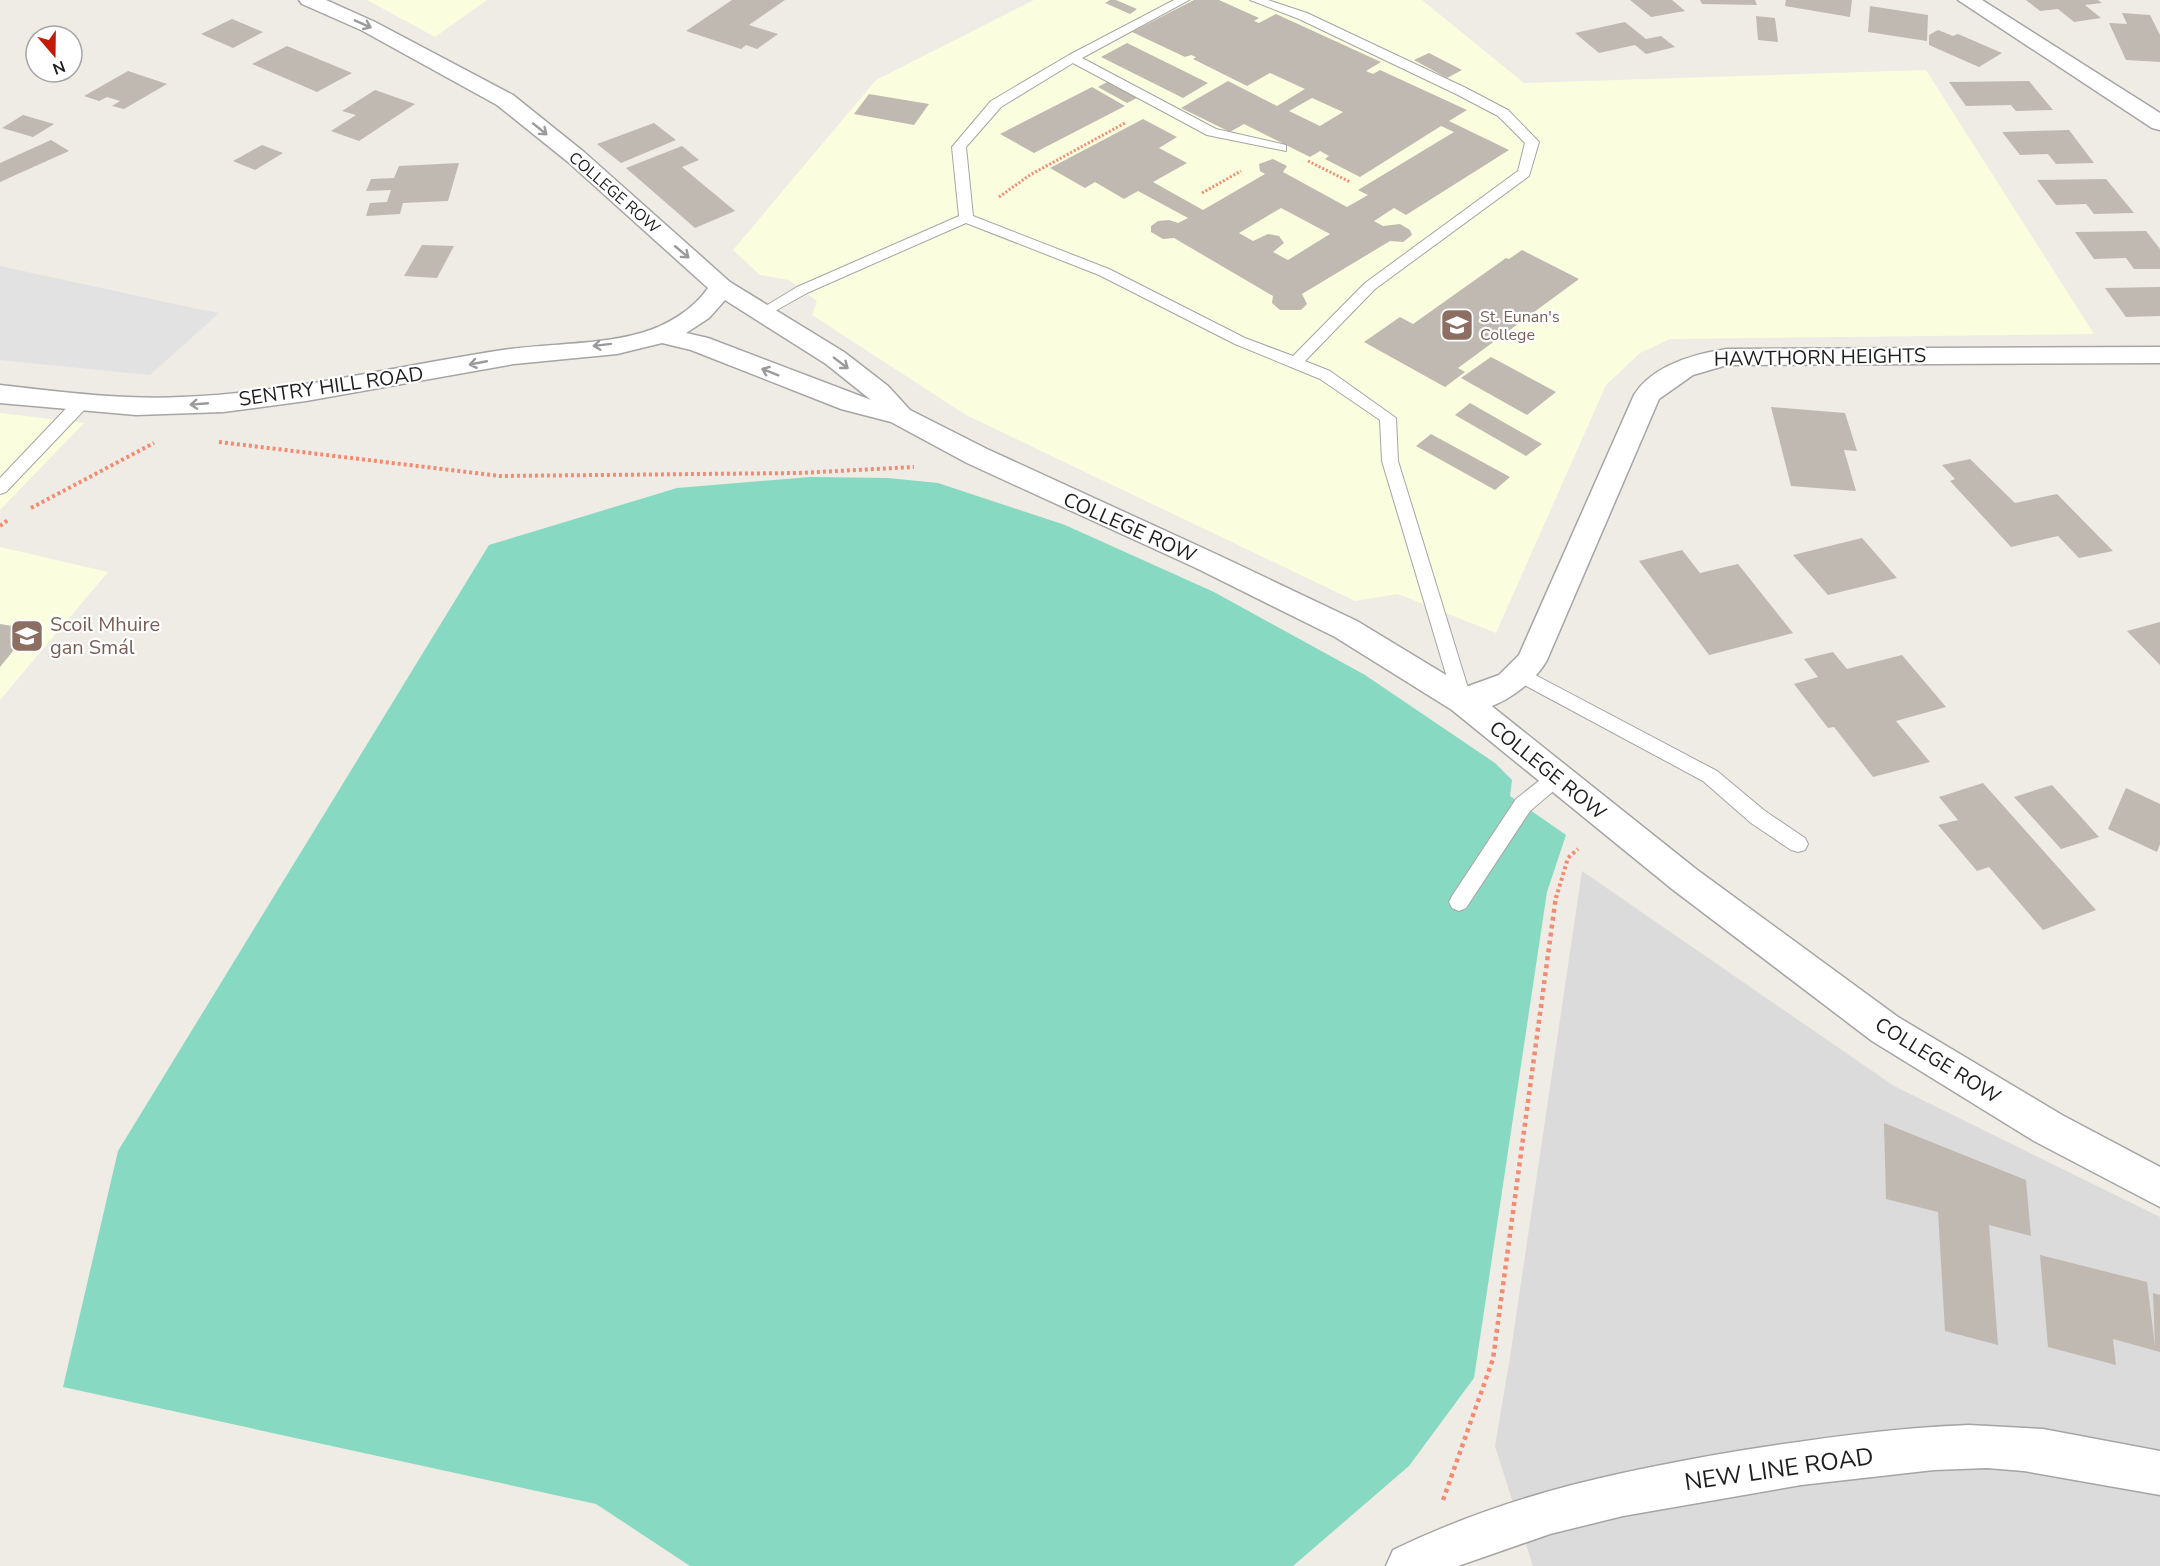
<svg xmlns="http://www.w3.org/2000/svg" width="2160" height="1566" viewBox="0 0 2160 1566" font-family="'Nunito Sans',sans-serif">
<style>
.residential{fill:#dcdbdb}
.education{fill:#fbfddf}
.pitch{fill:#87dac1}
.parking{fill:#e2e2e2}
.building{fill:#bfb9b2;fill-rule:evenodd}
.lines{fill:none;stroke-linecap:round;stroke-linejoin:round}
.service-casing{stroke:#a5a5a5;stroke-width:2}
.minor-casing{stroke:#a5a5a5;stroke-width:3}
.tertiary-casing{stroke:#a5a5a5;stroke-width:3}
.path-far2{stroke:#f38b72;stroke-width:3;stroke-dasharray:2 2;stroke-linecap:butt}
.path-far1{stroke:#f38b72;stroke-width:4;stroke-dasharray:3 3;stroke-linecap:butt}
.path{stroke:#f38b72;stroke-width:4.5;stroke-dasharray:4 4;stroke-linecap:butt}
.service{fill:#fff;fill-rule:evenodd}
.minor{fill:#fff;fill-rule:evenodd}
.tertiary{fill:#fff;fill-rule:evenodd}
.oneway{stroke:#9a9a9a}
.labels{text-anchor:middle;stroke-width:4.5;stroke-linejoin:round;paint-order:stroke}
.far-street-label{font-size:16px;fill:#1e1e1e;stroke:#fff}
.far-education-label{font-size:16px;fill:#785e54;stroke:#fff;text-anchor:start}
.street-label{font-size:20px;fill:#1e1e1e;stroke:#fff}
.education-label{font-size:20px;fill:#785e54;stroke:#fff;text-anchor:start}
.near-street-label{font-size:24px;fill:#1e1e1e;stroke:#fff}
</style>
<rect width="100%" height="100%" fill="#efece5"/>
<!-- residential -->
<path class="residential" d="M1582 871 1894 1086 2160 1217V1566H1533L1495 1446 1510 1357Z"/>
<!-- education -->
<path class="education" d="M367 0H487L435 37Z
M1034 0H1422L1524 83 1926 70 2094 334 1670 339 1640 353 1606 385 1496 633 1398 594 1355 601 966 415 812 315 817 301 802 290 789 280 760 275 733 250 876 80Z
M0 413 84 423 0 510Z
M0 547 108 572 0 700Z"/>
<!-- pitch -->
<path class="pitch" d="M810 477 888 478 938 483 1065 525 1214 592 1365 675 1495 763 1512 780 1510 796 1566 835 1547 892 1474 1378 1409 1466 1293 1566H690L596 1504 63 1387 118 1151 489 545 677 488Z"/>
<!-- parking -->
<path class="parking" d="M0 266 193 308 219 313 150 375 0 360Z"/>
<!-- building -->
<path class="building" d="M732 0H785L749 25 778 34 757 49 746 45 741 49 686 31Z
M1110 0H1116L1137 9 1130 14 1105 3Z
M1194 0H1219L1259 18 1254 21 1259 23 1276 14 1381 62 1366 71 1373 74 1380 70 1467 110 1449 121 1509 150 1406 215 1394 208 1374 221 1383 226 1400 224 1410 230 1412 235 1403 242 1390 241 1302 294 1307 304 1301 310H1280L1272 303 1273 296 1174 238 1163 239 1151 232V226L1158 221 1169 220 1178 223 1188 218 1138 191 1124 199 1095 182 1085 188 1050 168 1143 119 1177 137 1159 148 1187 163 1153 182 1203 210 1265 174 1260 171 1259 164 1273 159 1287 166 1283 172 1347 207 1368 195 1358 190 1454 132 1441 126 1360 177 1325 159 1329 156 1320 151 1310 157 1244 124 1230 132 1181 108 1228 81 1277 106 1305 89 1270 73 1247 86 1193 59 1196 57 1191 55 1185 57 1132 32ZM1312 98 1343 112 1320 126 1289 111ZM1281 208 1330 234 1288 260 1273 252 1284 243 1279 236 1268 234 1253 241 1239 233Z
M1630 0H1672L1685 11 1651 17Z
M1700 0H1755L1757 5 1702 4Z
M1786 0H1852L1850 17 1785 6Z
M2026 0H2098L2102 3 2085 5 2101 18 2074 22 2058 9 2040 11Z
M1870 6 1928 15 1927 41 1868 32Z
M2122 13 2150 15 2160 35V62L2126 60 2109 23 2127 24Z
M1756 16 1775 18 1778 42 1758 40Z
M232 19 263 32 233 48 201 34Z
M1625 22 1646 39 1661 36 1675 47 1646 54 1635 45 1599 53 1575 33Z
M1938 30 1953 36 1958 34 2002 53 1979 67 1929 45V35Z
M1127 43 1208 83 1183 98 1101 57Z
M287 46 352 73 317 92 252 64Z
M1429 53 1462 70 1447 78 1414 60Z
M128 71 167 84 124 109 112 106 120 101 107 97 99 101 84 96Z
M1109 81 1139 97 1127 103 1098 87Z
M2029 81 2053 110 2016 111 2011 105 1966 106 1949 82Z
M1092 87 1125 106 1034 153 1000 134Z
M375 90 415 104 359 141 331 131 356 115 342 111Z
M869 94 929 104 914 125 854 114Z
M23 115 54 124 33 137 2 128Z
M654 123 676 140 621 163 597 144Z
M2069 130 2094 163 2056 164 2048 154 2020 155 2002 132Z
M51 140 69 151 0 182V163Z
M262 145 283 153 255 170 233 161Z
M682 146 699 160 682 167 735 211 695 228 626 168Z
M459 163 448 201 403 203 400 214 366 216 370 203 387 202 391 190 366 191 371 179 394 178 399 166Z
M2106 179 2134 213 2094 214 2086 204 2056 205 2037 180Z
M2146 231 2160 249V269H2134L2126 258 2094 259 2075 232Z
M422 245 454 246 437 278 404 276Z
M1522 250 1579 279 1458 368 1465 372 1445 387 1364 342 1400 317 1413 324 1506 258 1509 259Z
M2160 287V316L2126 317 2105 288Z
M1491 357 1556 392 1527 415 1461 378Z
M1470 403 1542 444 1526 456 1455 415Z
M1771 407 1845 413 1857 451 1844 450 1856 491 1791 486Z
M1431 434 1510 477 1495 490 1416 446Z
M1970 459 2015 503 2057 494 2113 551 2079 558 2058 536 2011 547 1950 481 1955 479 1942 465Z
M1862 538 1897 578 1828 595 1793 555Z
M1682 550 1700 573 1738 564 1793 633 1709 655 1639 561Z
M2160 622V665L2127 631Z
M0 624 31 629 0 667Z
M1833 652 1847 669 1902 655 1946 707 1896 721 1930 762 1873 777 1834 727 1828 728 1794 684 1818 677 1804 659Z
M1983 783 2096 910 2043 930 1989 867 1977 871 1938 825 1958 820 1939 797Z
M2052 785 2099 837 2061 849 2014 797Z
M2126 788 2160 804V844L2157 852 2108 829Z
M1884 1123 2026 1180 2031 1236 1989 1225 1998 1345 1945 1331 1938 1212 1886 1199Z
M2040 1255 2147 1282 2155 1346 2153 1293 2160 1295V1352L2113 1339 2116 1365 2048 1347Z"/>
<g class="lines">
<defs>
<path id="service" d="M1174 0H1189L1082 58 1216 129 1286 145V151L1207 135 1073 63 1001 107 966 147 973 216 1109 269 1245 338 1293 356 1365 283 1518 171 1525 143 1498 116 1456 94 1299 19 1250 0H1268L1307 13 1466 88 1508 110 1539 142 1529 176 1375 289 1305 361 1330 371 1396 418 1398 461 1472 701 1470 706H1456L1454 701 1382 461 1380 420 1320 379 1235 344 1099 275 966 223 807 293 768 315 763 317 756 312 797 287 959 216 952 147 991 101 1069 55Z
M82 397 88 398 90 402 88 406 6 492 0 494V478L76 398Z
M1522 668 1717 771 1765 811 1805 838 1808 844 1805 850 1798 852 1791 850 1751 823 1703 781 1515 680 1513 675 1515 670Z
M1557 769 1564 772 1567 777 1564 782 1530 811 1466 908 1459 911 1452 908 1449 902 1452 896 1516 799 1550 772Z"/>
<path id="minor" d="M1958 0H1982L2160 113V130L2152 128Z
M2160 347V363L1727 365 1693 375 1659 399 1547 660C1532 688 1484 720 1452 710L1447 701 1452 692 1499 675 1519 655 1634 395C1653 365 1694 354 1727 349Z
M1969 1425 2043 1429 2160 1451V1495L2024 1471 1987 1468 1934 1470 1801 1485 1623 1516 1550 1534 1458 1566H1386L1393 1550C1507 1495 1614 1472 1738 1451 1814 1439 1892 1428 1969 1425Z"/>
<path id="tertiary" d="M299 0H326L375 22 513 95 584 152 730 282 844 352 888 386 910 410 987 449 1216 554 1357 621 1474 692 1696 869 1898 1017 2062 1115 2160 1167V1207L2034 1141 1872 1041 1672 889 1452 710 1335 637 1196 568 967 463 891 422 841 409 691 350 662 343 617 354 514 364 306 401 223 412 136 415 0 403V385C60 392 121 400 182 397 288 393 392 367 496 351 544 343 595 346 641 333 666 326 693 310 708 288L568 162 497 105 361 30 302 4ZM725 300 826 364 871 400 708 338 686 333 709 318Z"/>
</defs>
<!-- service casing -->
<use href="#service" class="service-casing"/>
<!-- minor casing -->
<use href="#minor" class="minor-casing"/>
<!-- tertiary casing -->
<use href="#tertiary" class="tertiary-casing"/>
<!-- path-far2 -->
<path class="path-far2" d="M1308 161 1350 182
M1202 193 1241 171
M999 197 1030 175 1125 123"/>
<!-- path-far1 -->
<path class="path-far1" d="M219 442 500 476 799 473 914 467
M31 508 154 443
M0 526 8 520
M1556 898 1568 858 1578 849"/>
<!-- path -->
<path class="path" d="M1443 1500 1493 1359 1556 896"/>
<!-- service -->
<use href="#service" class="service"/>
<!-- minor -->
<use href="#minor" class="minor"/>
<!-- tertiary -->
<use href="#tertiary" class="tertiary"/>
</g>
<!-- one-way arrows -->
<defs><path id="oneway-shaft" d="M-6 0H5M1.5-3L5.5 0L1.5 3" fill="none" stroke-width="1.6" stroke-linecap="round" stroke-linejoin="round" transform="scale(1.5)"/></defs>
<g class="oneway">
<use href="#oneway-shaft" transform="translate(363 24) rotate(24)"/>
<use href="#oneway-shaft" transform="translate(540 129) rotate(39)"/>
<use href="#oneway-shaft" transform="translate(682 252) rotate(40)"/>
<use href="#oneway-shaft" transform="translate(602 345) rotate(173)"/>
<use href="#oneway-shaft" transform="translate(478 363) rotate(169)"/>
<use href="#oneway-shaft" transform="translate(841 363) rotate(37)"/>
<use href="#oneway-shaft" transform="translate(770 372) rotate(-158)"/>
<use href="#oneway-shaft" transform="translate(199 404) rotate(175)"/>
</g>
<!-- icons -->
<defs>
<symbol id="school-square" viewBox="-11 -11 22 22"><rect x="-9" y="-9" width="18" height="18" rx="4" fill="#8d6e63" stroke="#fff"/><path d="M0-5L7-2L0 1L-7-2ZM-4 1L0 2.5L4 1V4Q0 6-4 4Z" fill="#fff"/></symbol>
</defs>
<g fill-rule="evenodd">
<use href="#school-square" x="1438" y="306" width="38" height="38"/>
<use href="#school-square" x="8" y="617" width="38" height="38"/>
</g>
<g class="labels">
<!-- far-street labels -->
<g class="far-street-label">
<text transform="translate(615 192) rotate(41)" y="6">COLLEGE ROW</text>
</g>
<!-- far-education labels -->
<g class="far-education-label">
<text x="1480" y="322">St. Eunan's<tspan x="1480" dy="18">College</tspan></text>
</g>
<!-- street labels -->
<g class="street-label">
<text transform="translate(1820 357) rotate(-1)" y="7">HAWTHORN HEIGHTS</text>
<text transform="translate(331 386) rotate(-8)" y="7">SENTRY HILL ROAD</text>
<text transform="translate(1130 527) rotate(24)" y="7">COLLEGE ROW</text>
<text transform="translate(1548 770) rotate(39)" y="7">COLLEGE ROW</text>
<text transform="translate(1938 1060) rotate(32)" y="7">COLLEGE ROW</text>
</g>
<!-- education labels -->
<g class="education-label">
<text x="50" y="631">Scoil Mhuire<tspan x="50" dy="23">gan Smál</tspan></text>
</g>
<!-- near-street labels -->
<g class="near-street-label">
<text transform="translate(1779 1469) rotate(-8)" y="8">NEW LINE ROAD</text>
</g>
</g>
<!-- north arrow -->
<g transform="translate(54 54) rotate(160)"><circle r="28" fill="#ffffff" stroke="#a5a5a5" stroke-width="1.5"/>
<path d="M0-4.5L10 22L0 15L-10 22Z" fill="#c31b0a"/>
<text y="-9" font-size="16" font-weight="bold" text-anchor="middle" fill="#1e1e1e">N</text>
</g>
</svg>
